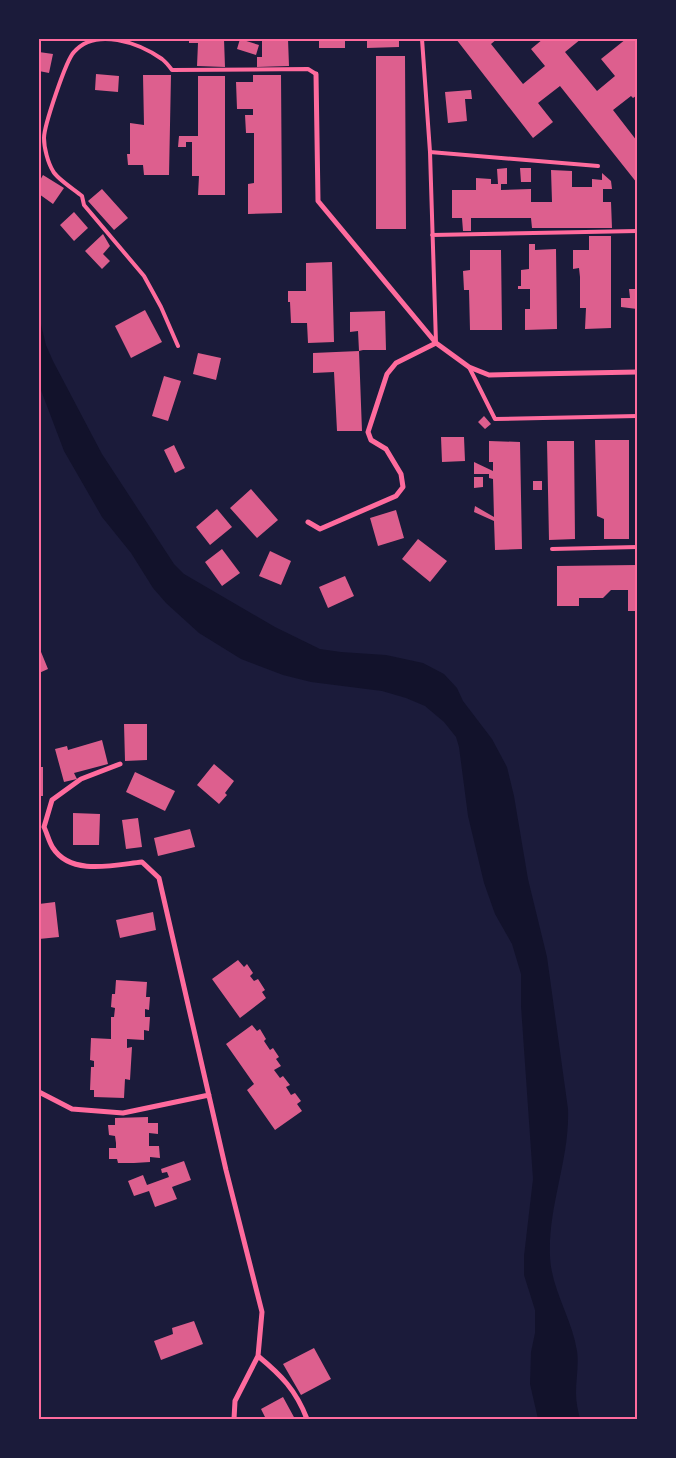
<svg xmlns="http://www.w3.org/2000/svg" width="676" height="1458" viewBox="0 0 676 1458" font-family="Signika,sans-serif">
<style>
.water{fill:#12122b}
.building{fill:#dd5f8e}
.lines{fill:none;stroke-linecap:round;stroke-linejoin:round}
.service{stroke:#ff6b9d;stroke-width:4}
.minor{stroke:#ff6b9d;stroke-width:5}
.neatline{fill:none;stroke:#ff6b9d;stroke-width:2}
</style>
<rect width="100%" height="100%" fill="#1b1b3a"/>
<!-- water -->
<path class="water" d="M39 316 46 345 53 361 102 454 174 564 184 574 275 627 320 649 341 652 386 655 423 663 444 674 457 688 463 701 492 739 507 767 514 796 528 879 547 957 568 1109C570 1159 548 1205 550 1256 551 1289 572 1318 577 1351 579 1364 576 1379 576 1393 576 1402 578 1411 580 1419H538L530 1384 531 1352 535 1333V1310L524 1275V1256L533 1179 521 1006V974L512 944 495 914 484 883 468 816 459 747 456 737 444 722 425 706 406 698 382 691 311 682 283 675 241 659 199 633 166 603 153 588 131 553 102 517 64 451 39 385Z"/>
<!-- building -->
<path class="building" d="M189 39H224L225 67 197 66 198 43H189Z
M240 39 259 45 256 55 237 49Z
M262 39H288L289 66 257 67V57H262Z
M319 39H345V48H319Z
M367 39H399V47L367 48Z
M456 39H497L491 44 523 84 545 66 531 49 543 39H581L565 52 597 91 615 76 601 59 626 39H637V98L636 96 633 98 631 96 613 110 637 141V183L560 86 538 103 553 122 533 138Z
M39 52 53 54 49 73 39 71Z
M376 56H405L406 229H376Z
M96 74 119 76 118 92 95 90Z
M143 75H171L169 175H144L143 165H128L127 154H130V123L144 125Z
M253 75H281L282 213 248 214V184L254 183V133H246L245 115H253V109H237L236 82H253Z
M198 76H225V195H198L199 176H192V142H186V147H178L179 136H198Z
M471 90 472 99H465L467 121 448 123 445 92Z
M507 168V184H501V190L531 189V202H552L551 170 572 171V187H592V179L602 180V173L611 181 612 189H603V202H611L612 228H532L531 218H471V231H463L462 218H452V190H476V178L491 179V184H498L497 169Z
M520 168H531V182H521Z
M43 175 64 188 53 204 39 194V182Z
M102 189 128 218 114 230 88 201Z
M74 212 88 228 74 241 60 225Z
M103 234 110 246 103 254 110 261 102 269 85 251Z
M589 236H611V328L585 329 586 308H580V277L579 268 573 269V250H589Z
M529 244H535V250L556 249 557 329 525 330V309H530V289H518V286H521V270L529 269Z
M470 250H501L502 330H470L469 290H464L463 271 470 270Z
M332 262 334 342 308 343 307 323H291L290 302H288V291H306V263Z
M629 289H637V309L621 307V298H630Z
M145 310 162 342 131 358 115 326Z
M385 311 386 350H363L359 351 362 431H337L334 372 313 373V353L359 351 358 331 350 332V312Z
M198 353 221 358 216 380 193 374Z
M164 376 181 381 168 421 152 416Z
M484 416 491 424 485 429 478 422Z
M441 437H464L465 461 442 462Z
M595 440H629V539H604V519L597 516Z
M489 441 520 442 522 549 495 550 494 521 474 512 475 506 494 517 493 479 489 478V474H474V462L493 471V462H489Z
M547 441H574L575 539 549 540Z
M174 445 185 468 175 473 164 450Z
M474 477H483V487L474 488Z
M533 481H542V490H533Z
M251 489 278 520 257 538 230 508Z
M217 509 232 527 210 545 196 527Z
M396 510 404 538 378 546 370 518Z
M418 539 447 561 430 582 402 559Z
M222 549 240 573 222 586 205 562Z
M270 551 291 561 281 585 259 576Z
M637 565V611H628V590H611L603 598H579V606H557V566Z
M345 576 354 596 328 608 319 587Z
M39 647 48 669 39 673Z
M124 724H147V760L125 761Z
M102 740 108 764 74 773 77 779 64 782 55 749 67 746 68 750Z
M214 764 234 781 225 793 227 795 219 804 197 785Z
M39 767H43V796H39Z
M135 772 175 791 165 811 126 792Z
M73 813 100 814 99 845H73Z
M138 818 142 847 126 849 122 820Z
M190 829 195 847 158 856 154 838Z
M55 902 59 937 39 939V904Z
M153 912 156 930 120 938 116 920Z
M238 960 244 967 247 964 253 973 250 976 254 981 258 979 265 990 262 992 266 998 240 1018 212 979Z
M116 980 147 982 146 997H150L149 1010 145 1009V1017H150L149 1031 144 1030V1040L127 1039V1048L132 1047 130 1080 125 1079 124 1098 94 1097V1090H90L91 1067H94V1061L90 1060 91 1038 111 1039V1017H114L115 1008 111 1007 112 994H115Z
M252 1025 257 1031 260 1029 266 1039 264 1041 270 1050 273 1048 279 1057 276 1059 281 1066 274 1070 280 1078 283 1076 290 1085 286 1087 291 1095 295 1093 301 1101 297 1104 302 1111 275 1130 247 1090 254 1084 226 1044Z
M148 1117V1123H158V1134L149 1133V1146H159L160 1158 150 1157V1162L134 1163H118L117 1159H109V1148H116V1143L115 1136 109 1135 108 1125H115V1118Z
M184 1161 191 1180 172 1187 177 1199 155 1207 149 1191 134 1196 128 1181 143 1175 147 1185 169 1177 167 1172 162 1173 161 1169Z
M194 1321 203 1344 161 1360 154 1341 173 1334 172 1328Z
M314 1348 331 1379 301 1395 283 1364Z
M283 1397 295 1419H266L261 1409Z"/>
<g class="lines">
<!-- service -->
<path class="service" d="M422 39 430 152 436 343
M430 152 598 166
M432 235 637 231
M178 346 161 307 144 276 84 205 82 196C75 190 57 179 53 171 48 163 44 148 44 138 44 126 66 60 74 52 96 27 139 43 162 59 166 62 169 66 172 70L308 69 316 74
M469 367 495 419 637 416
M552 549 637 547"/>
<!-- minor -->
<path class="minor" d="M316 74 318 201 436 343 469 367 489 375 637 372
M308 522 320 529 396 496 403 487 401 474 386 449 371 440 368 432 387 374 396 363 436 343
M120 764 81 779 52 800 44 827C47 833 49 842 53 848 71 876 114 865 142 862L159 878 226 1170 262 1312 258 1356 235 1401 234 1419
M39 1092 72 1109 123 1113 209 1095
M258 1356C281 1375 296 1390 307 1419"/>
</g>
<!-- border -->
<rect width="676" height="1458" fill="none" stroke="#1b1b3a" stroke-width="80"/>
<rect x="40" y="40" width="596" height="1378" class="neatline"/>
</svg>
